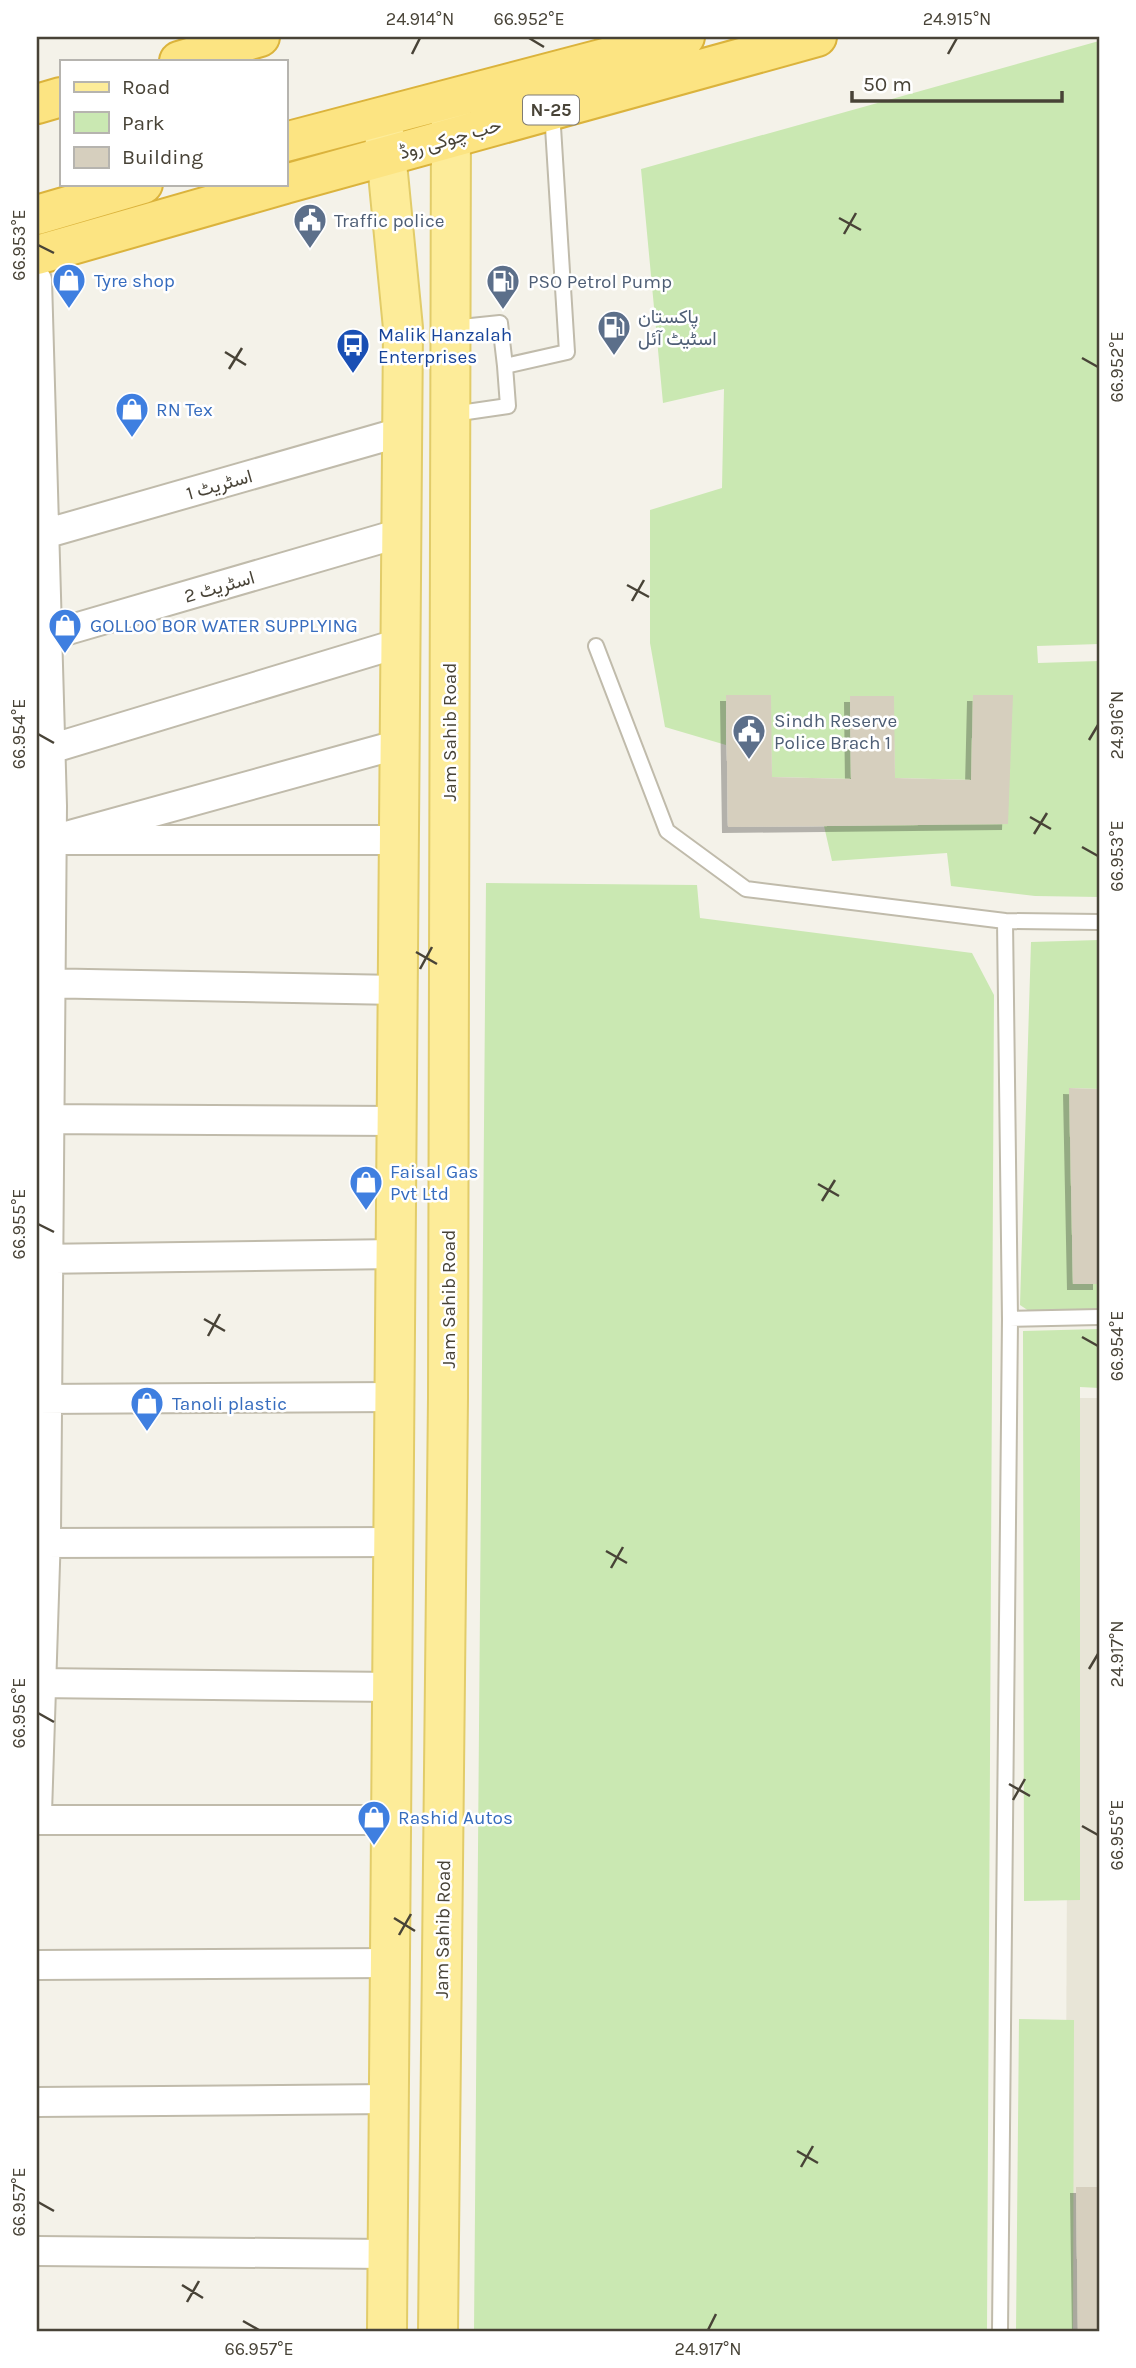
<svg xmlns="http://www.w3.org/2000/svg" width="1136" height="2368" viewBox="0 0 1136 2368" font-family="Karla,Vazirmatn,sans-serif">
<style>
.residential{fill:#e8e5d7}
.green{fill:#cae8b2}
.building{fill:#d6cfbe;filter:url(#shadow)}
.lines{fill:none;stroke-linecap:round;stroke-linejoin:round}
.service-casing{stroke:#c0bbab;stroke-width:18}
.minor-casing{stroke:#c0bbab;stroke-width:32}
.primary-casing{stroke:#e2cc69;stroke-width:42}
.trunk-casing{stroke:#dbb33c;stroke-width:42}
.service{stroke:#fff;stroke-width:14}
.minor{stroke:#fff;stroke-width:28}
.primary{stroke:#fdec99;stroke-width:38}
.trunk{stroke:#fce482;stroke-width:38}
.ticks{fill:none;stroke:#484337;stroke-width:2.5}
.labels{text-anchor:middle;stroke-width:5;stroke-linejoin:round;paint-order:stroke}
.shield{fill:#fff;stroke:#7f7b73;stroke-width:2}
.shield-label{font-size:18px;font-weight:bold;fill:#484337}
.street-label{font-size:19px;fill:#484337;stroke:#fff}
.service-label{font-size:19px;fill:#4e5e75;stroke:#fff;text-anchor:start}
.shop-label{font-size:19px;fill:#366cbe;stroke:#fff;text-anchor:start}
.transit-label{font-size:19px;fill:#164399;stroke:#fff;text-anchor:start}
.neatline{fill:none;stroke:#484337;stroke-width:2.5}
.ticks-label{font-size:18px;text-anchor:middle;fill:#484337}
</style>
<defs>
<filter id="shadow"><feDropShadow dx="-6" dy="6" stdDeviation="0" flood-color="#0004"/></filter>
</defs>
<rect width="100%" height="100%" fill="#f4f2e9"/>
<!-- residential -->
<path class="residential" d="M1069 1398H1099V2331H1065Z"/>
<!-- green -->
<path class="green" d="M1099 41V644L1037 646 1038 663 1099 661V897L1035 896 951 886 947 853 832 861 824 826 1008 823 971 780 895 778 893 696H850L851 779 772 777 770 695 726 696V745L665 727 650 643V510L722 488 724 389 663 403 641 169Z
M486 883 697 885 700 918 972 953 994 995 987 2331H474Z
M1099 940V1089L1070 1088 1073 1284H1099V1311H1029L1020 1305 1031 942Z
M1099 1329V1388L1080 1387V1900L1024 1901 1023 1331Z
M1019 2019 1074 2020 1073 2331H1016Z"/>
<!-- building -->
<path class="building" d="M726 695H771L772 777 851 779 850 696H894L895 778 971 780 973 695H1013L1008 824 728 827Z
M1069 1088 1099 1089V1284H1073Z
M1076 2187H1099V2331H1078Z"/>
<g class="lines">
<defs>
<path id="service" d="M452 328 500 323 505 366 567 352 552 111
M453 414 508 406 505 366
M596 646 667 831 746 889 1005 921
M1010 1319 1005 921 1099 922
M1000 2331 1010 1319 1099 1317"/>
<path id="minor" d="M37 280 52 806 46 1533 37 1813
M37 536 401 432
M37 639 401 533
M37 753 400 643
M399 840H52L400 744
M37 983 398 990
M37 1119 397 1121
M37 1259 396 1254
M37 1399 396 1397
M37 1543 395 1542
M37 1683 394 1687
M37 1820H392
M37 1965 391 1963
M37 2102 389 2099
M37 2251 387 2254"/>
<path id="primary" d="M383 122 403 328 387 2331
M438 2331 448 1398 451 108"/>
<path id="trunk" d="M179 61 260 37
M37 104 61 97
M285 142 685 37
M285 184 817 37
M37 215 143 184
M37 255 285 184"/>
</defs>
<!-- service casing -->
<use href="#service" class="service-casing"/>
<!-- minor casing -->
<use href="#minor" class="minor-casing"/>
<!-- primary casing -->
<use href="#primary" class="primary-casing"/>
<!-- trunk casing -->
<use href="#trunk" class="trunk-casing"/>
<!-- service -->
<use href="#service" class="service"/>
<!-- minor -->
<use href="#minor" class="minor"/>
<!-- primary -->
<use href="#primary" class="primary"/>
<!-- trunk -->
<use href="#trunk" class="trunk"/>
</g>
<!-- ticks -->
<path class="ticks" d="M529 38 544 47M412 54 420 38M948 54 957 38M839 218 861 230M844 234 856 213M38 245 54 253M225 352 246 365M1082 358 1098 367M229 369 242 348M627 585 649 597M632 601 644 580M38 734 54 743M1089 740 1098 725M1030 817 1051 829M1034 834 1047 813M1082 847 1098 856M416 952 437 964M420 969 432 947M818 1184 839 1196M822 1201 835 1180M38 1224 54 1232M204 1319 225 1331M208 1336 220 1314M1082 1337 1098 1346M606 1551 627 1563M611 1568 623 1547M1089 1669 1098 1654M38 1713 54 1722M1009 1784 1030 1796M1013 1800 1025 1779M1082 1826 1098 1835M394 1918 415 1931M399 1935 411 1914M797 2151 818 2163M801 2167 813 2146M38 2202 54 2211M182 2285 203 2298M187 2302 199 2281M243 2321 259 2330M708 2330 716 2314"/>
<!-- icons -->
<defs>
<symbol id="civic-pin" viewBox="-11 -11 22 30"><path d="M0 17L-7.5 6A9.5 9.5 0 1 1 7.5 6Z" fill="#5c6f8a" stroke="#fff"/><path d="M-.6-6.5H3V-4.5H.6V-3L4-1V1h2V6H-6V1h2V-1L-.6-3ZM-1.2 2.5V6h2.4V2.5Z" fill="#fff"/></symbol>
<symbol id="shop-pin" viewBox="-11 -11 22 30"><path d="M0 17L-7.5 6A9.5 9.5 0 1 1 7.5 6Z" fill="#3f7fe0" stroke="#fff"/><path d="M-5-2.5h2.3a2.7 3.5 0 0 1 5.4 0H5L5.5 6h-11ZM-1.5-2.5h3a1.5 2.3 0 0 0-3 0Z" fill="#fff"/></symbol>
<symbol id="fuel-pin" viewBox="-11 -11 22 30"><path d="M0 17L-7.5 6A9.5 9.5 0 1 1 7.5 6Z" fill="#5c6f8a" stroke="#fff"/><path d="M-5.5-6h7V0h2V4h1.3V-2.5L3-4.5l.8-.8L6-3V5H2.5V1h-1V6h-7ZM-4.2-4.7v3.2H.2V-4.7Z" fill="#fff"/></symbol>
<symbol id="bus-pin" viewBox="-11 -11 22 30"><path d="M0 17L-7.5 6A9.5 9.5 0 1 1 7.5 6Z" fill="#1a4fb4" stroke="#fff"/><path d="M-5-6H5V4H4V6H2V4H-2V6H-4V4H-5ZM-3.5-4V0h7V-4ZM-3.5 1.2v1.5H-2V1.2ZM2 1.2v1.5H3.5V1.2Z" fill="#fff"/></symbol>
</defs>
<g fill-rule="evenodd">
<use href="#civic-pin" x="291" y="201" width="38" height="52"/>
<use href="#shop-pin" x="50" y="261" width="38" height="52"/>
<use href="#fuel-pin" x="484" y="262" width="38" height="52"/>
<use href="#fuel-pin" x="595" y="308" width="38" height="52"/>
<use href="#bus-pin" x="334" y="326" width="38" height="52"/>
<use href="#shop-pin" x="113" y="390" width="38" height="52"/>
<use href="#shop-pin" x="46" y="606" width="38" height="52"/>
<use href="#civic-pin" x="730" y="712" width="38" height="52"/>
<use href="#shop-pin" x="347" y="1163" width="38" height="52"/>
<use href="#shop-pin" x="128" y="1384" width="38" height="52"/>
<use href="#shop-pin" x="355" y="1798" width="38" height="52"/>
</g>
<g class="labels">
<!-- shield labels -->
<rect class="shield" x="523" y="95.5" width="56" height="29" rx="5"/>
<g class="shield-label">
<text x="551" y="116">N-25</text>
</g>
<!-- street labels -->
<g class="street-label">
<text transform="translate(450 138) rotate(-16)" y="7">حب چوکی روڈ</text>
<text transform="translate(219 484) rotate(-16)" y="7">اسٹریٹ 1</text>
<text transform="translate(219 586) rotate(-16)" y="7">اسٹریٹ 2</text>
<text transform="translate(449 732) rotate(-90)" y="7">Jam Sahib Road</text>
<text transform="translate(448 1299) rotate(-90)" y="7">Jam Sahib Road</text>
<text transform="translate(442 1929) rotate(-89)" y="7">Jam Sahib Road</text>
</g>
<!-- service labels -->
<g class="service-label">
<text x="334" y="227">Traffic police</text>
<text x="528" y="288">PSO Petrol Pump</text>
<text x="638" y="323">پاکستان<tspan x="638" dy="22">اسٹیٹ آئل</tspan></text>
<text x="774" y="727">Sindh Reserve<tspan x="774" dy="22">Police Brach 1</tspan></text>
</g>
<!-- shop labels -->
<g class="shop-label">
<text x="94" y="287">Tyre shop</text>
<text x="156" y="416">RN Tex</text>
<text x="90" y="632">GOLLOO BOR WATER SUPPLYING</text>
<text x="390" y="1178">Faisal Gas<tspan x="390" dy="22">Pvt Ltd</tspan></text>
<text x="172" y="1410">Tanoli plastic</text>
<text x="398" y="1824">Rashid Autos</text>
</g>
<!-- transit labels -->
<g class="transit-label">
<text x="378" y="341">Malik Hanzalah<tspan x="378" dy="22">Enterprises</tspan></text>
</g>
</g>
<!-- border -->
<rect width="1136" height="2368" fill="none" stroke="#ffffff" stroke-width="77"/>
<!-- legend -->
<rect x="60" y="60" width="228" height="126" fill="#ffffff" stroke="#b6b4af" stroke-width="2"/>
<rect x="74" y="82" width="35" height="10" fill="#fdec99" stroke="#b6b4af" stroke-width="2"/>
<text x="122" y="94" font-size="21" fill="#484337">Road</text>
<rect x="74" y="112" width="35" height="21" fill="#cae8b2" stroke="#b6b4af" stroke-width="2"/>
<text x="122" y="130" font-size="21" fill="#484337">Park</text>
<rect x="74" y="147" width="35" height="21" fill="#d6cfbe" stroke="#b6b4af" stroke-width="2"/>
<text x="122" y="164" font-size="21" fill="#484337">Building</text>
<!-- scale -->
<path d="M852 91v10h210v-10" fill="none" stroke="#484337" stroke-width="3.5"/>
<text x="863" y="91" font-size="21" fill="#484337" stroke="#ffffff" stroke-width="5" paint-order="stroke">50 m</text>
<rect x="38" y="38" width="1060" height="2292" class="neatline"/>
<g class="ticks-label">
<text x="420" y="25">24.914°N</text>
<text x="529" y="25">66.952°E</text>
<text x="957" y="25">24.915°N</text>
<text transform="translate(19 245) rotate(-90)" y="6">66.953°E</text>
<text transform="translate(1117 367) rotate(-90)" y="6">66.952°E</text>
<text transform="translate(1117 725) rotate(-90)" y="6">24.916°N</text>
<text transform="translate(19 734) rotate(-90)" y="6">66.954°E</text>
<text transform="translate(1117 856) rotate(-90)" y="6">66.953°E</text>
<text transform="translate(19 1224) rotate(-90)" y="6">66.955°E</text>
<text transform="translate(1117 1346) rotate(-90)" y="6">66.954°E</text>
<text transform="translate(1117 1654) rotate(-90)" y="6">24.917°N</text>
<text transform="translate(19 1713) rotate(-90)" y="6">66.956°E</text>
<text transform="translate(1117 1835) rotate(-90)" y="6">66.955°E</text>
<text transform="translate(19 2202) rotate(-90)" y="6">66.957°E</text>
<text x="259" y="2355">66.957°E</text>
<text x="708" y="2355">24.917°N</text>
</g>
</svg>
